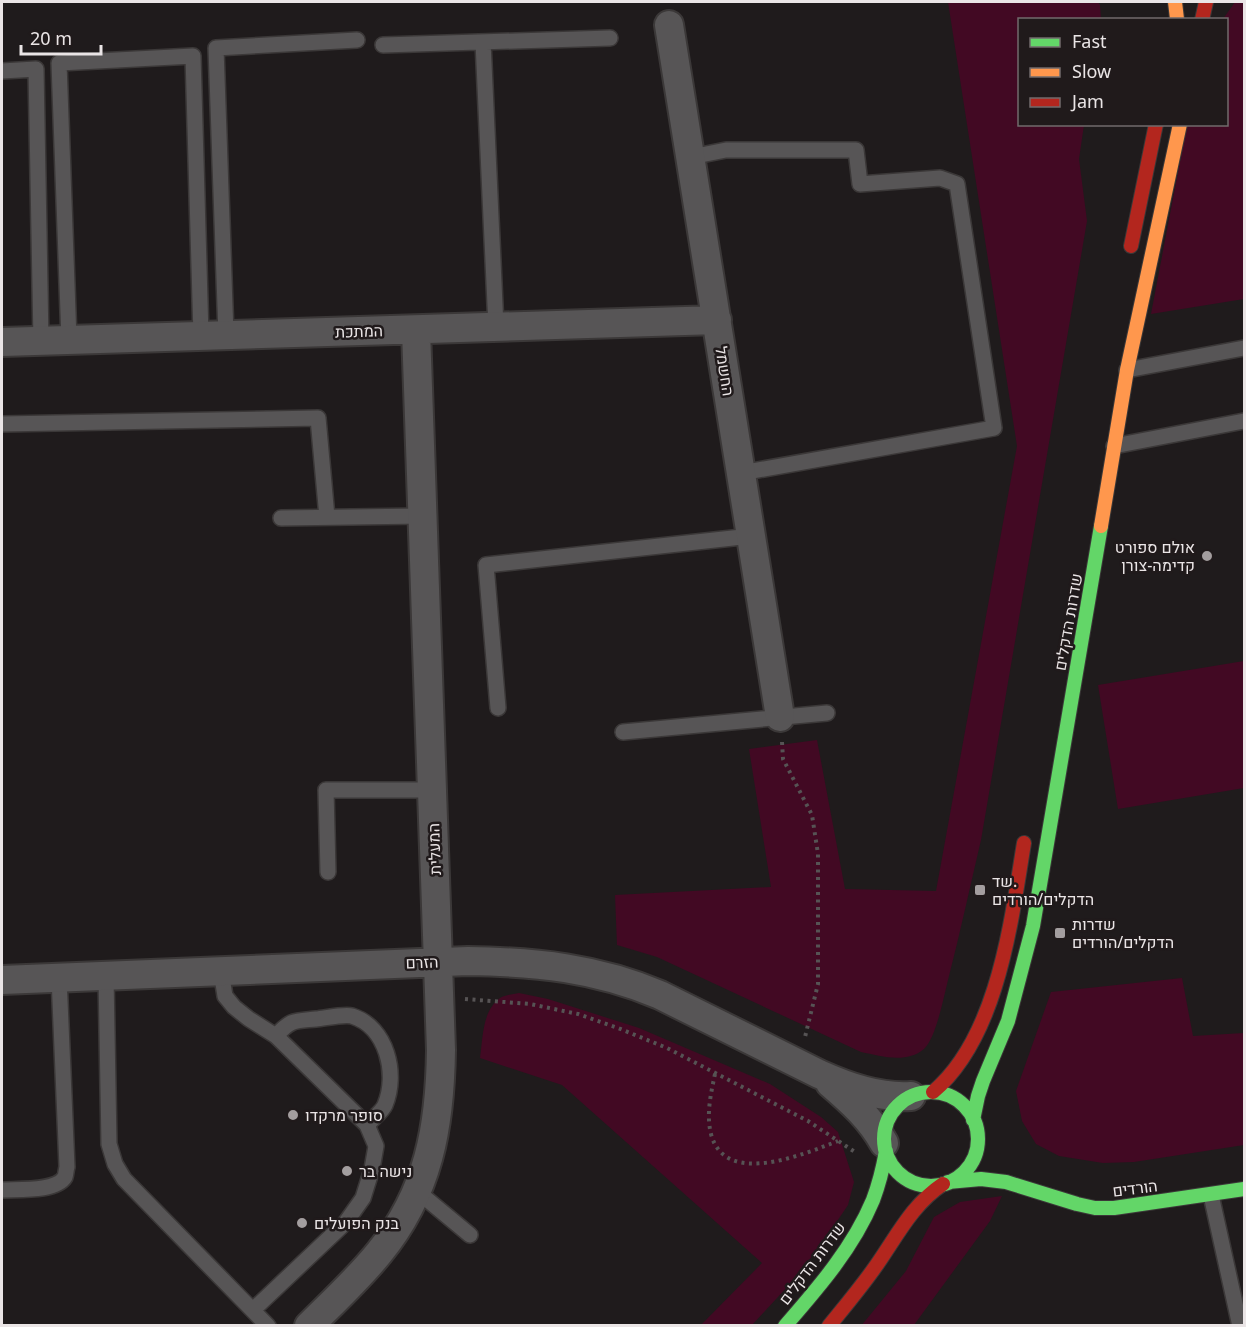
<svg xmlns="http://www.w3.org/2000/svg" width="1246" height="1327" viewBox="0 0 1246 1327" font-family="'Noto Sans',Heebo,sans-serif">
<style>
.green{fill:#420923}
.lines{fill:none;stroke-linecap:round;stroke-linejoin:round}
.lane-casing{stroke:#3b3838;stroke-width:18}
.street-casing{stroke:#3b3838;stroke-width:32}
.fast-casing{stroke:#3b3838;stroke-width:16}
.slow-casing{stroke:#3b3838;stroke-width:16}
.jam-casing{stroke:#3b3838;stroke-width:16}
.path{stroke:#565354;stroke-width:4;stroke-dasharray:3 4.5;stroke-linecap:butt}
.lane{stroke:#575556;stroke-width:15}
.street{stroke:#575556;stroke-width:28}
.fast{stroke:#63d668;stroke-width:14}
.slow{stroke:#ff974d;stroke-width:14}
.jam{stroke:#b3261e;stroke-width:14}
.poi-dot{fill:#a39e9f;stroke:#201a1b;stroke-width:2}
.labels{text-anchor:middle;stroke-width:5;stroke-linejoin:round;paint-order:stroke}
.street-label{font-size:16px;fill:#eae5e6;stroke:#201a1b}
.poi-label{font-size:16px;fill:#eae5e6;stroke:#201a1b;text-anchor:start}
</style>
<rect width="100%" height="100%" fill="#1f1b1c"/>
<!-- green -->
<path class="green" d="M948 2H1098L1100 5 1101 19 1020 20V124L1084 125 1079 159 1087 221 981 840C970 887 960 933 948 980 944 996 936 1038 924 1049 906 1064 881 1056 861 1052L657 957 617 945 615 895 771 887 749 749 817 740 845 889 936 891 1017 446Z
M1235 2H1244V299L1151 314 1187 125 1226 124V20L1223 19Z
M1244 661V788L1118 809 1098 685Z
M1182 978 1193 1036 1244 1033V1145L1134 1162 1103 1163 1059 1156 1036 1144 1022 1121 1016 1091 1051 992Z
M519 993 548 999 639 1028 770 1084 821 1117 838 1132 854 1182 848 1205 821 1245 789 1285 752 1325H701L762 1263 562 1085 480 1058C483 1038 482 1011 500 998 505 995 513 994 519 993Z
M1002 1196 990 1221 914 1325 861 1326 906 1271 934 1217 960 1202Z"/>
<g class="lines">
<defs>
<path id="lane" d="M483 42 496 327
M383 45 610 38
M2 71 36 69 41 341
M691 157 726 150H856L860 184 940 178 957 184 994 428 741 473
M226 335 216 48 357 40
M69 340 59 63 193 56 201 336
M1127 370 1244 348
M2 424 318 418 327 517
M1114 446 1244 421
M281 518 422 516
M498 708 486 565 751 536
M623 732 827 713
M328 872 326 790H432
M221 971 225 996 234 1007 249 1019 276 1036 367 1125 376 1146 372 1169 363 1198 346 1222 253 1310
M106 976 109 1144 115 1164 124 1179 268 1326
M276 1036C291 1019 295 1021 316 1019 326 1018 344 1014 352 1016 387 1027 398 1074 385 1105 382 1112 372 1119 367 1125
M2 1190C18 1189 56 1192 65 1177 66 1174 66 1170 67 1167L59 977
M417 1191 470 1235
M1211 1195 1240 1326"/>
<path id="street" d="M669 25 780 717
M2 342 717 320
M2 980 468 961C536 962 597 968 660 995L819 1074C848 1087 879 1098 911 1096
M830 1083C851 1101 871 1119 884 1143
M309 1326C333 1302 358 1279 379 1253 429 1192 440 1126 441 1050L416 330"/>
<path id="fast" d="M884 1139a47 47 0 1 1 94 0a47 47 0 1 1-94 0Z
M973 1120 978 1096 983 1081 1008 1021 1033 926 1101 526
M948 1182 981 1179 1006 1182 1077 1204 1095 1208H1114L1244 1189
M785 1326C818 1288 853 1248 873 1200 879 1184 883 1168 886 1151"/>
<path id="slow" d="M1175 2 1177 19
M1101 526 1127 370 1180 124"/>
<path id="jam" d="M1202 20 1206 2
M1131 246 1156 124
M933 1092C998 1037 1011 922 1024 843
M829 1326C846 1305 863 1285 878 1263 898 1234 913 1204 943 1184"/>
</defs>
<!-- lane casing -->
<use href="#lane" class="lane-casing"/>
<!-- street casing -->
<use href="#street" class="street-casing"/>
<!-- fast casing -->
<use href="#fast" class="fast-casing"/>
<!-- slow casing -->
<use href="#slow" class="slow-casing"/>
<!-- jam casing -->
<use href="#jam" class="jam-casing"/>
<!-- path -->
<path class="path" d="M782 742 783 759 812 815 818 854V984L805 1037
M465 999 530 1004 578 1014 618 1028 667 1048 808 1121 855 1152
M715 1074C711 1093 706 1114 711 1134 725 1188 804 1154 838 1141"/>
<!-- lane -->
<use href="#lane" class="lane"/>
<!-- street -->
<use href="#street" class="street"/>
<!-- fast -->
<use href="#fast" class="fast"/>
<!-- slow -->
<use href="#slow" class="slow"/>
<!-- jam -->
<use href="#jam" class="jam"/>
</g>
<!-- markers -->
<g class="poi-dot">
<circle cx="1207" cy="556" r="6"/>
<rect x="974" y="884" width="12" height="12" rx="3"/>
<rect x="1054" y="927" width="12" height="12" rx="3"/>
<circle cx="293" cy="1115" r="6"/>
<circle cx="347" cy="1171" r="6"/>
<circle cx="302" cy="1223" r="6"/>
</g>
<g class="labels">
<!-- street labels -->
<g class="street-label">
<text transform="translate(359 331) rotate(-2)" y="6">המתכת</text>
<text transform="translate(725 371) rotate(81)" y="6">החשמל</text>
<text transform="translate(1068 622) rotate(-80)" y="6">שדרות הדקלים</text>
<text transform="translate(434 849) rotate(-92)" y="6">המעלית</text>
<text transform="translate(422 962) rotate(-2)" y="6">הזרם</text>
<text transform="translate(1135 1188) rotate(-7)" y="6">הורדים</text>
<text transform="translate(812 1263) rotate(-53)" y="6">שדרות הדקלים</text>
</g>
<!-- poi labels -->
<g class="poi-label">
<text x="1195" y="553" text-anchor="end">אולם ספורט<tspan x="1195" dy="18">קדימה-צורן</tspan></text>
<text x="992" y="887">שד.<tspan x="992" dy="18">הדקלים/הורדים</tspan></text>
<text x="1072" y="930">שדרות<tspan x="1072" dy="18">הדקלים/הורדים</tspan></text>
<text x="305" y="1121">סופר מרקדו</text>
<text x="359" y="1177">נישה בר</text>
<text x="314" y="1229">בנק הפועלים</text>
</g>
</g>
<!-- border -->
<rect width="1246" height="1327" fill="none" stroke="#eae5e6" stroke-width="6"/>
<!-- legend -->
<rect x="1018" y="18" width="210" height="108" fill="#201a1b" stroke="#716b6c" stroke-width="1.5"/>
<rect x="1030" y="38" width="30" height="9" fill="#63d668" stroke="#716b6c" stroke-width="1.5"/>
<text x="1072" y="48" font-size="18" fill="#eae5e6">Fast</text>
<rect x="1030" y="68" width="30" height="9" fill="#ff974d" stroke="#716b6c" stroke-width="1.5"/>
<text x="1072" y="78" font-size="18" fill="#eae5e6">Slow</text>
<rect x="1030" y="98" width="30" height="9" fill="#b3261e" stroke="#716b6c" stroke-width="1.5"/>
<text x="1072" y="108" font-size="18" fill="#eae5e6">Jam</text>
<!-- scale -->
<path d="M21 45v9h80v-9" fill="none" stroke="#eae5e6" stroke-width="3"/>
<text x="30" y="45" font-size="18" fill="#eae5e6" stroke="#201a1b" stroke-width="4.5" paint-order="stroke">20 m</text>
</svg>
